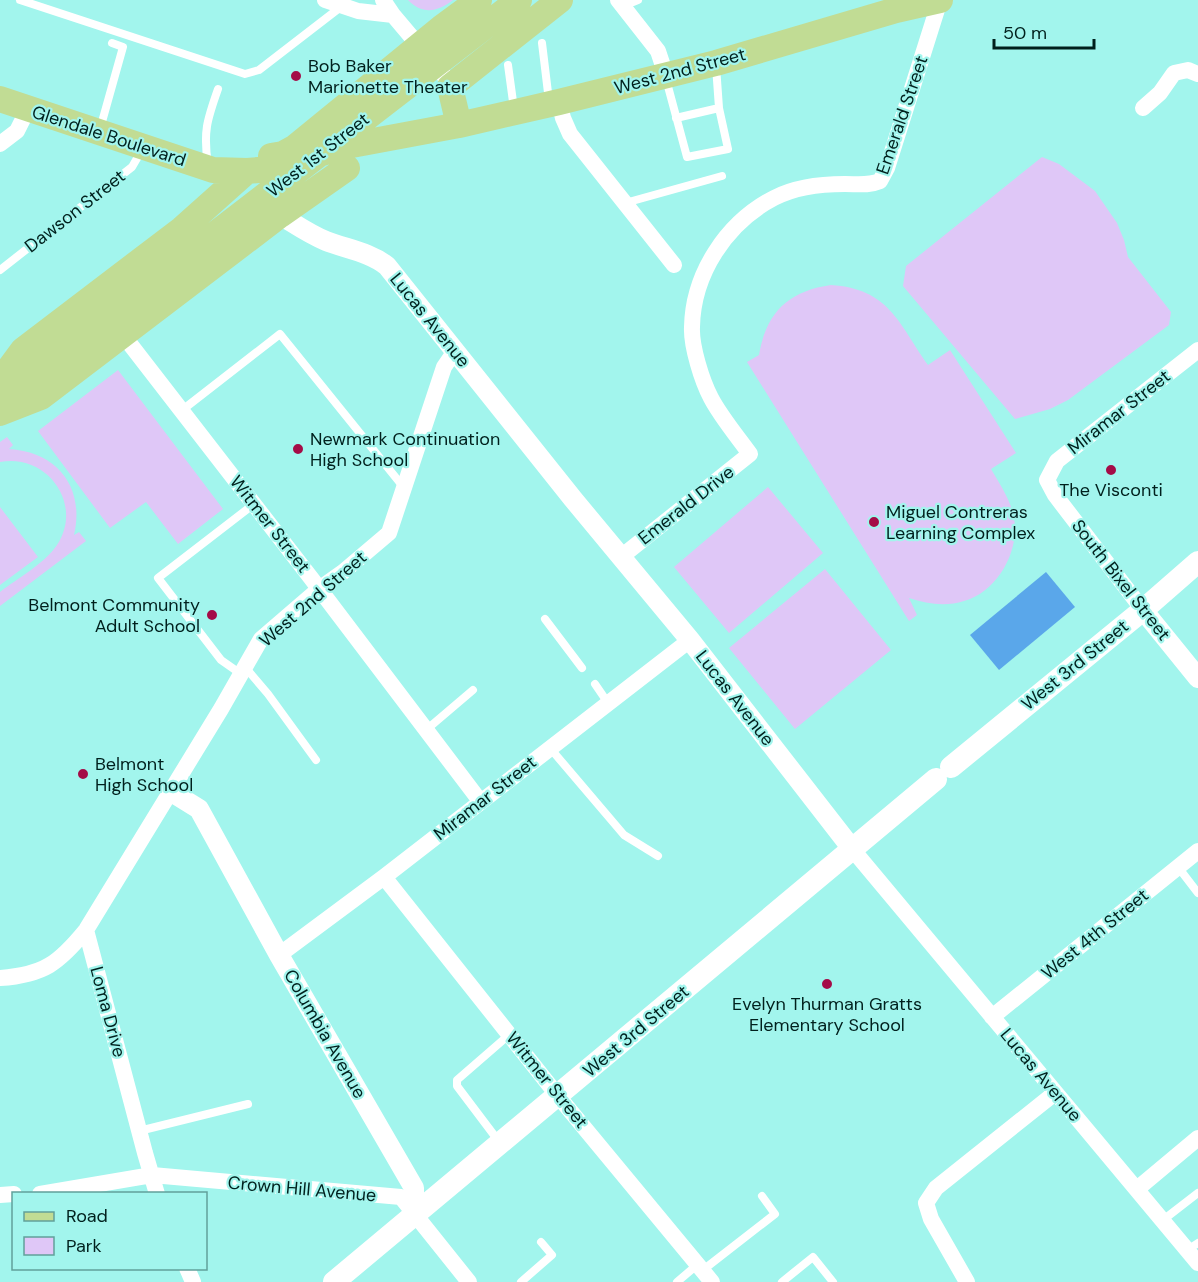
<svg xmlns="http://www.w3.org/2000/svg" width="1198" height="1282" viewBox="0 0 1198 1282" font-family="'DM Sans',sans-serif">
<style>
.green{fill:#dfc7f7}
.water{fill:#5aa7ea}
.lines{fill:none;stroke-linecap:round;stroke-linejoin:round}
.service{stroke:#fff;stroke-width:8}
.minor{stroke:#fff;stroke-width:16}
.tertiary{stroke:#fff;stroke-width:20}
.secondary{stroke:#fff;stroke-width:22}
.primary{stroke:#c1dc94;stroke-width:26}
.poi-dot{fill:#a40c47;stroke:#a2f5ed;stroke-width:2}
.labels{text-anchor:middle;stroke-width:4.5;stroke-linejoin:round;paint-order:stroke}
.poi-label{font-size:18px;fill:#00201d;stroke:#a2f5ed;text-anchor:start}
.street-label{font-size:18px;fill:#00201d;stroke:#a2f5ed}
</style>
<rect width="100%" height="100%" fill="#a2f5ed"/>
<!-- green -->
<path class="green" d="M408 0H453C438 12 422 15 408 0Z
M1042 157 1059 164 1095 191 1117 223 1124 240 1128 257 1171 312 1169 325 1068 400 1050 409 1015 419 903 286 906 266Z
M831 285C889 289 898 322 928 365L950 350 1016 453 991 469C1002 488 1015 506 1015 529 1015 559 994 593 964 601 946 607 927 604 909 598L917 615 909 621 747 362 759 355C766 313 788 291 831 285Z
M118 370 223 509 178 544 146 502 110 528 38 431Z
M7 437 13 445 9 449C58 452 85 488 74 535L79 532 86 541 0 606V592C18 578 44 564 57 545 84 504 47 453 0 462V442Z
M768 487 823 553 729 633 674 567Z
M0 507 38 557 0 585Z
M825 569 891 650 795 729 729 648Z"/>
<!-- water -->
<path class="water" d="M1046 572 1075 607 999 670 970 635Z"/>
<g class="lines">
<!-- service -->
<path class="service" d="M20 0 245 74 259 70 342 6
M623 6 638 0
M542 43 549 101
M508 65 514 109
M716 66 719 108
M666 79 687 157 728 149 719 108 676 118
M100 129 123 47 112 43
M208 165C203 132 207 120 218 89
M625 203 722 176
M0 270 132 167 143 148
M181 411 280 334 405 489
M545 619 582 668
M245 667 268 694 316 760
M241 674 221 660 158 578 254 504
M595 684 608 703
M426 730 473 690
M550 748 624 835 658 856
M1178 867 1198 893
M139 1131 248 1104
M500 1143 457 1086V1080L510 1034
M1163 1220 1198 1193
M1187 1250 1198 1243
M703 1270 775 1214 762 1196
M521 1282 552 1255 541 1242
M677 1282 697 1265
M782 1282 813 1257 833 1282"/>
<!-- minor -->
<path class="minor" d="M325 0 358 11 393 15
M383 0 393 15 447 79 450 87
M618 0 658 51 666 75
M559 102 563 118 570 134 674 265
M1143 108 1160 93 1174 73 1188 70 1198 74
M0 144 17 131 28 109
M123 335 311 578 480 801
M621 557 750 454C737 436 721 417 711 398 702 381 691 346 692 327 693 274 726 223 774 198 795 187 821 184 845 184 858 184 868 186 880 181L887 168 940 0
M1143 610 1055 495 1047 480 1057 461 1198 350
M853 850 1198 1263
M384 877 558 1096 712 1282
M86 930 145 1153 157 1194
M279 955 384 877 690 640
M0 978C44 975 59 963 86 930L221 709 261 639 319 589 343 572 389 533 444 367 455 351
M992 1017 1198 851
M1137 1189 1198 1138
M40 1194 152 1175 401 1197 469 1282
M0 1195 14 1194
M187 1268 193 1282
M967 1282 931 1219 926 1203 936 1188 1055 1093"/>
<!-- tertiary -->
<path class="tertiary" d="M280 215C295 224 309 234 326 241 346 249 370 252 387 266L573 499 690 640 853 850
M1143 610 1198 678
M170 791 199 809 279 955 414 1188V1214"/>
<!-- secondary -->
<path class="secondary" d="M951 767 1143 610 1198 562
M334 1282 936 779"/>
<!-- primary -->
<path class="primary" d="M0 99 213 170 247 171 271 169 341 147 459 125 559 102 716 63 896 10 940 0
M459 125 450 87 560 0
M271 156 283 154 294 148 441 28 479 0
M0 381 23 350 182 229 247 171
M0 400 519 0
M0 413 41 397 280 215 347 168"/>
</g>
<!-- markers -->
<g class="poi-dot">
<circle cx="296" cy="76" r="6"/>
<circle cx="298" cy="449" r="6"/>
<circle cx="1111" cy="470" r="6"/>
<circle cx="874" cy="522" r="6"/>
<circle cx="212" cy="615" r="6"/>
<circle cx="83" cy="774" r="6"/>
<circle cx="827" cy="984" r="6"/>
</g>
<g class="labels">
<!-- poi labels -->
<g class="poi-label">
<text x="308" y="72">Bob Baker<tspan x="308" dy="21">Marionette Theater</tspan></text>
<text x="310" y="445">Newmark Continuation<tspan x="310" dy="21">High School</tspan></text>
<text x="1111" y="496" text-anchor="middle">The Visconti</text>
<text x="886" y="518">Miguel Contreras<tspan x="886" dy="21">Learning Complex</tspan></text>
<text x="200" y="611" text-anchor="end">Belmont Community<tspan x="200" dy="21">Adult School</tspan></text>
<text x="95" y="770">Belmont<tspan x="95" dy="21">High School</tspan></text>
<text x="827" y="1010" text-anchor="middle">Evelyn Thurman Gratts<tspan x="827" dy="21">Elementary School</tspan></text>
</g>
<!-- street labels -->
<g class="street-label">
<text transform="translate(680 71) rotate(-15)" y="6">West 2nd Street</text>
<text transform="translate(902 115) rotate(-71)" y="6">Emerald Street</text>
<text transform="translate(109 136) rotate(18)" y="6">Glendale Boulevard</text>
<text transform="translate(318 155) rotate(-38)" y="6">West 1st Street</text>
<text transform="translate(75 211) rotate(-38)" y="6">Dawson Street</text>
<text transform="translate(430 320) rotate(51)" y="6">Lucas Avenue</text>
<text transform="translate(1119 412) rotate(-38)" y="6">Miramar Street</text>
<text transform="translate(686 505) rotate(-38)" y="6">Emerald Drive</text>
<text transform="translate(270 524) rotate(52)" y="6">Witmer Street</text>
<text transform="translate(1121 580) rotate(52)" y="6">South Bixel Street</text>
<text transform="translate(313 599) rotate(-41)" y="6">West 2nd Street</text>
<text transform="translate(1075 665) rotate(-39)" y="6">West 3rd Street</text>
<text transform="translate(735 698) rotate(52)" y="6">Lucas Avenue</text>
<text transform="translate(485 798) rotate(-38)" y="6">Miramar Street</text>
<text transform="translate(1095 934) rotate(-39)" y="6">West 4th Street</text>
<text transform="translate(108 1012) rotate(75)" y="6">Loma Drive</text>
<text transform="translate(636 1031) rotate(-40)" y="6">West 3rd Street</text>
<text transform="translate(325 1034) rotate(60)" y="6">Columbia Avenue</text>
<text transform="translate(1041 1075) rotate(50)" y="6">Lucas Avenue</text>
<text transform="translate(547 1080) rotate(51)" y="6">Witmer Street</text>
<text transform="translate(302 1189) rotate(5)" y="6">Crown Hill Avenue</text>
</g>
</g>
<!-- legend -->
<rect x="12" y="1192" width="195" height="78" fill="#a2f5ed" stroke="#61a09a" stroke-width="1.5"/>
<rect x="24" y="1212" width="30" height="9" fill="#c1dc94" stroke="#61a09a" stroke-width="1.5"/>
<text x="66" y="1222" font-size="18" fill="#00201d">Road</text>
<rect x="24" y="1237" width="30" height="18" fill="#dfc7f7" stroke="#61a09a" stroke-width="1.5"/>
<text x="66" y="1252" font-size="18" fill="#00201d">Park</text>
<!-- scale -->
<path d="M994 39v9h100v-9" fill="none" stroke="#00201d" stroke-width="3"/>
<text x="1003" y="39" font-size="18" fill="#00201d" stroke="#a2f5ed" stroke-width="4.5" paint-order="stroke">50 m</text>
</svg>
